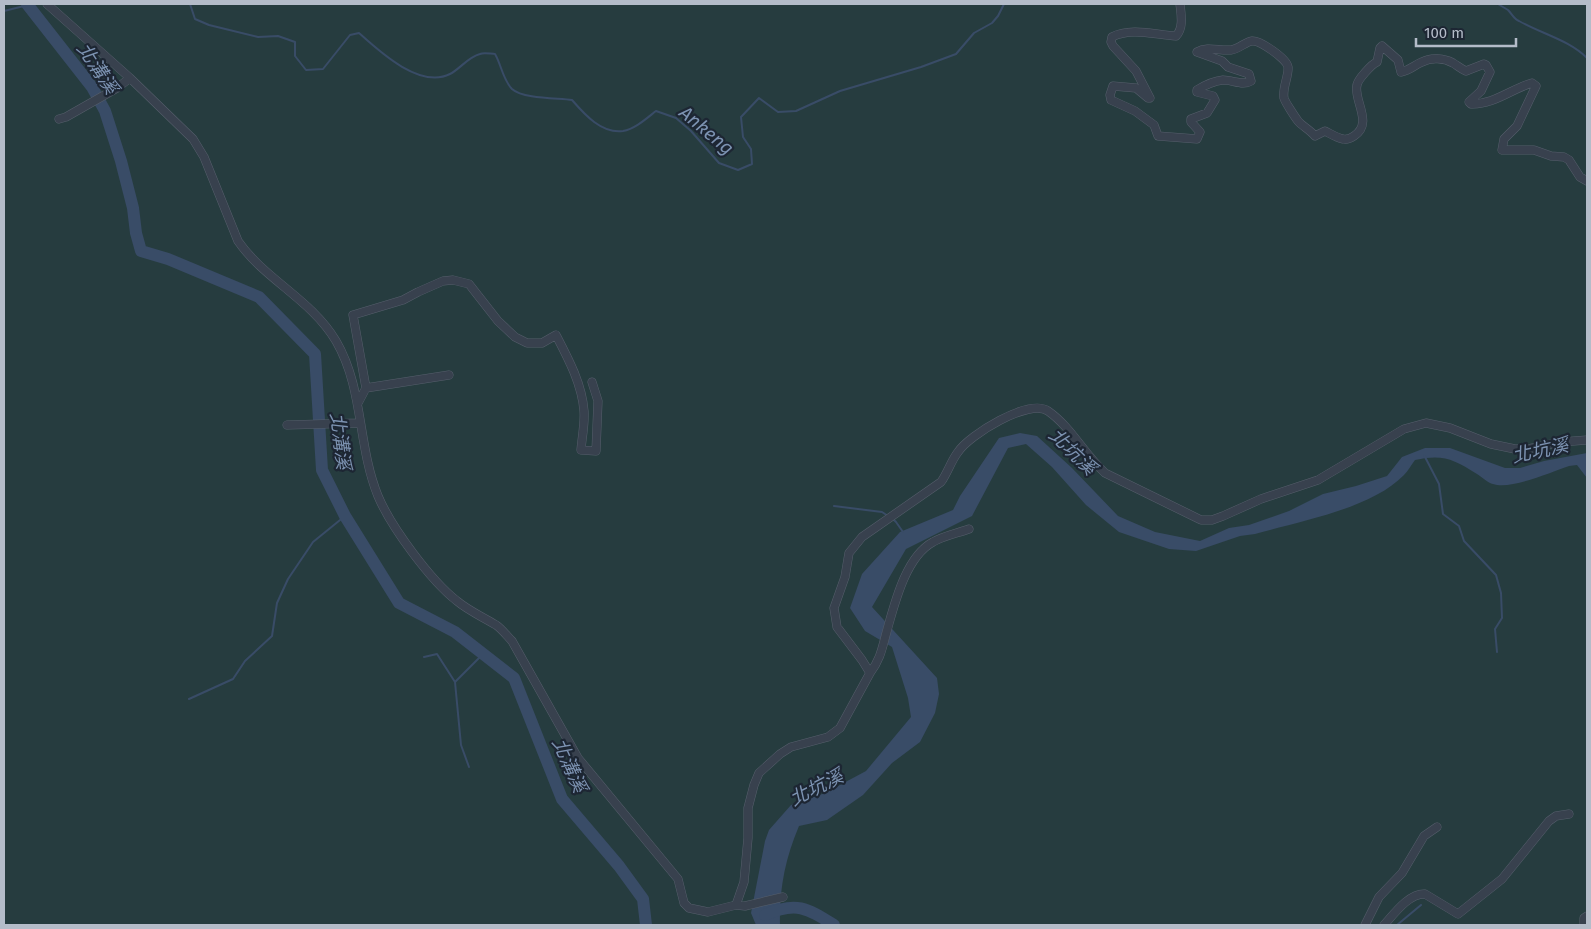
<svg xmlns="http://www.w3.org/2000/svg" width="1591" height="929" viewBox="0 0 1591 929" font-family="'Fira Sans','Noto Sans TC',sans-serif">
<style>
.green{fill:#263c3f}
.water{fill:#394c67}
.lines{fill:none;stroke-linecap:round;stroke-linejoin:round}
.stream{stroke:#394c67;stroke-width:2}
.river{stroke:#394c67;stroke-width:12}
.minor-casing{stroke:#565f6c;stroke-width:9}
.minor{stroke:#38414e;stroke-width:8}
.labels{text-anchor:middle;stroke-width:4.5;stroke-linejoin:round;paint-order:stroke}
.water-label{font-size:19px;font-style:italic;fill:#7c92b1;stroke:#1d2633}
</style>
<rect width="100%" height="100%" fill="#242f3e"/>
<!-- green -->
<path class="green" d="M4 4H1587V925H4Z"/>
<!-- water -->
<path class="water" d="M1020 433 1037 436 1072 468 1118 516 1155 532 1200 541 1229 528 1249 525 1289 511 1323 494 1356 486 1387 476 1402 457 1425 448H1450L1505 468H1520L1544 461 1587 453V464H1586L1587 467V478L1577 465 1569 466C1551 472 1511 490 1493 484 1488 483 1482 477 1477 474 1453 459 1443 454 1415 460 1411 465 1408 471 1404 475 1371 509 1300 521 1255 534L1240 536 1196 551 1169 549 1119 532 1086 505 1052 467 1026 444 1008 448 972 516 906 549 872 607 937 678 939 694 935 713 920 742 892 763 863 795 827 820 799 826C785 859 779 890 780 925H756L751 913 765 841 769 830 791 805 825 793 866 771 911 717 908 698 892 647 865 631 850 608 862 574 900 532 953 510 960 496 999 438Z"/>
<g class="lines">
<!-- stream -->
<path class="stream" d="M190 4 195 19 209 25 258 37 278 36 295 42V56L306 70 323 69 350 35 359 33C380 52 420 89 450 74 460 69 468 57 480 54 484 52 491 54 495 54 501 64 503 80 512 89 523 99 557 98 572 100 585 115 602 134 623 131 635 129 647 118 656 111L676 118 691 131 719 163 738 170 752 164 751 149 743 137 741 117 759 98 778 112 796 111 840 91 921 67 956 54 974 33 992 23 998 16 1004 4
M1498 4C1501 6 1505 8 1508 10 1512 14 1514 19 1519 21 1542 34 1569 40 1587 58
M4 11 28 5
M1424 455 1439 484 1443 514 1459 526 1464 541 1496 575 1501 593 1502 618 1495 629 1497 652
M834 506 882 512 888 516
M892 518 896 522 903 532
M424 657 437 654 455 682
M189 699 233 679 245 661 272 636 277 603 288 579 313 542 345 516
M469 767 461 745 455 682 483 654
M1397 925 1421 905"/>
<!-- river -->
<path class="river" d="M27 4 92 87 105 111 121 161 133 208 136 233 141 251 168 259 259 297 315 354 322 470 345 516 399 603 455 632 514 678 562 799 619 866 643 899 646 925
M765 915C796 901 807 908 834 925"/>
<defs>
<path id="minor" d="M47 4 130 78 193 139 204 157 238 241C265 280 311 299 336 341 364 389 357 444 378 496 391 527 431 581 457 601 469 611 483 617 496 625 502 629 507 636 512 641L578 758 678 879 684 903 689 908 708 912 736 905 745 906 783 897
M1180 4C1181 14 1184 28 1176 36 1156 35 1131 27 1112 37L1111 42 1113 46 1136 71 1150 98H1148L1136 88 1113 86 1110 95 1111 100 1135 111 1154 125 1158 136 1197 139 1200 132 1191 122V119L1207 113 1215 100 1213 96 1197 92V90C1205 85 1213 81 1223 80 1233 80 1243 86 1251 81L1249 74 1228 67 1222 61 1197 52C1208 46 1218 51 1231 50 1239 49 1245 42 1252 41 1260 40 1287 59 1288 67 1289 76 1282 88 1284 98 1285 102 1295 117 1298 121 1302 126 1309 129 1315 136L1325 131C1331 134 1337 138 1343 139 1347 140 1351 138 1354 136 1374 123 1353 100 1357 85 1358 79 1372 64 1377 62L1380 48 1382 46 1398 60 1401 72C1411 70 1414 65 1422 62 1431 57 1444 58 1453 63 1458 66 1461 69 1466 71L1484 64 1486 65 1490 72 1481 91 1469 102 1471 104C1493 105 1511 89 1532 83L1536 86 1517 126 1504 139 1502 150H1534L1551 156 1564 157 1569 160 1580 177 1587 181
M59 119 66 117 117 88 130 78
M366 388 449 375
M358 403 366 388 353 315 403 300 418 292 443 281 453 280 469 284 498 321 515 337 527 343H542L556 335C568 358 582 384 584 411 585 423 582 437 581 450L596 451 598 401 592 382
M287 425 359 423
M870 673C880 660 882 649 886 634 894 606 905 557 933 542 943 536 958 533 969 529
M736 905 744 882 748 838V808L754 785 759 773 780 754 791 747 828 737 840 728 870 673 862 660 837 627 834 608 845 577 849 553 862 537 941 482C948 472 951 461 958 452 969 435 1029 398 1048 411 1071 427 1084 454 1105 473L1201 520H1212L1223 516 1261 499 1318 480 1404 429 1426 423 1450 428 1491 444 1515 449H1528L1561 442 1587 440
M1365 925 1379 897 1402 873 1424 836 1437 827
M1384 925C1394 914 1409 893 1425 894L1458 914 1502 879 1549 821 1556 816 1569 814
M1584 925V918L1587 916"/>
</defs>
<!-- minor casing -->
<use href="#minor" class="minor-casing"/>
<!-- minor -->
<use href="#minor" class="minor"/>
</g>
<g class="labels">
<!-- water labels -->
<g class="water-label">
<text transform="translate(98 68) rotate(56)" y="7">北溝溪</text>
<text transform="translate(707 130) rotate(40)" y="7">Ankeng</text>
<text transform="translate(341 441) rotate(83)" y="7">北溝溪</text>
<text transform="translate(1540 450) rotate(-12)" y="7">北坑溪</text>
<text transform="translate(1073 451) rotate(44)" y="7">北坑溪</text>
<text transform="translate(570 765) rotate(66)" y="7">北溝溪</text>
<text transform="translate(816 787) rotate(-27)" y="7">北坑溪</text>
</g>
</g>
<!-- border -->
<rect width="1591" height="929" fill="none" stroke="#b4bcc9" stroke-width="10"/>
<!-- scale -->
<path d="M1416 38v8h100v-8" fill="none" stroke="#b4bcc9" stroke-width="2.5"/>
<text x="1424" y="38" font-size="15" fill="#b4bcc9" stroke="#1d2633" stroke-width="4" paint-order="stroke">100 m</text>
</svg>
